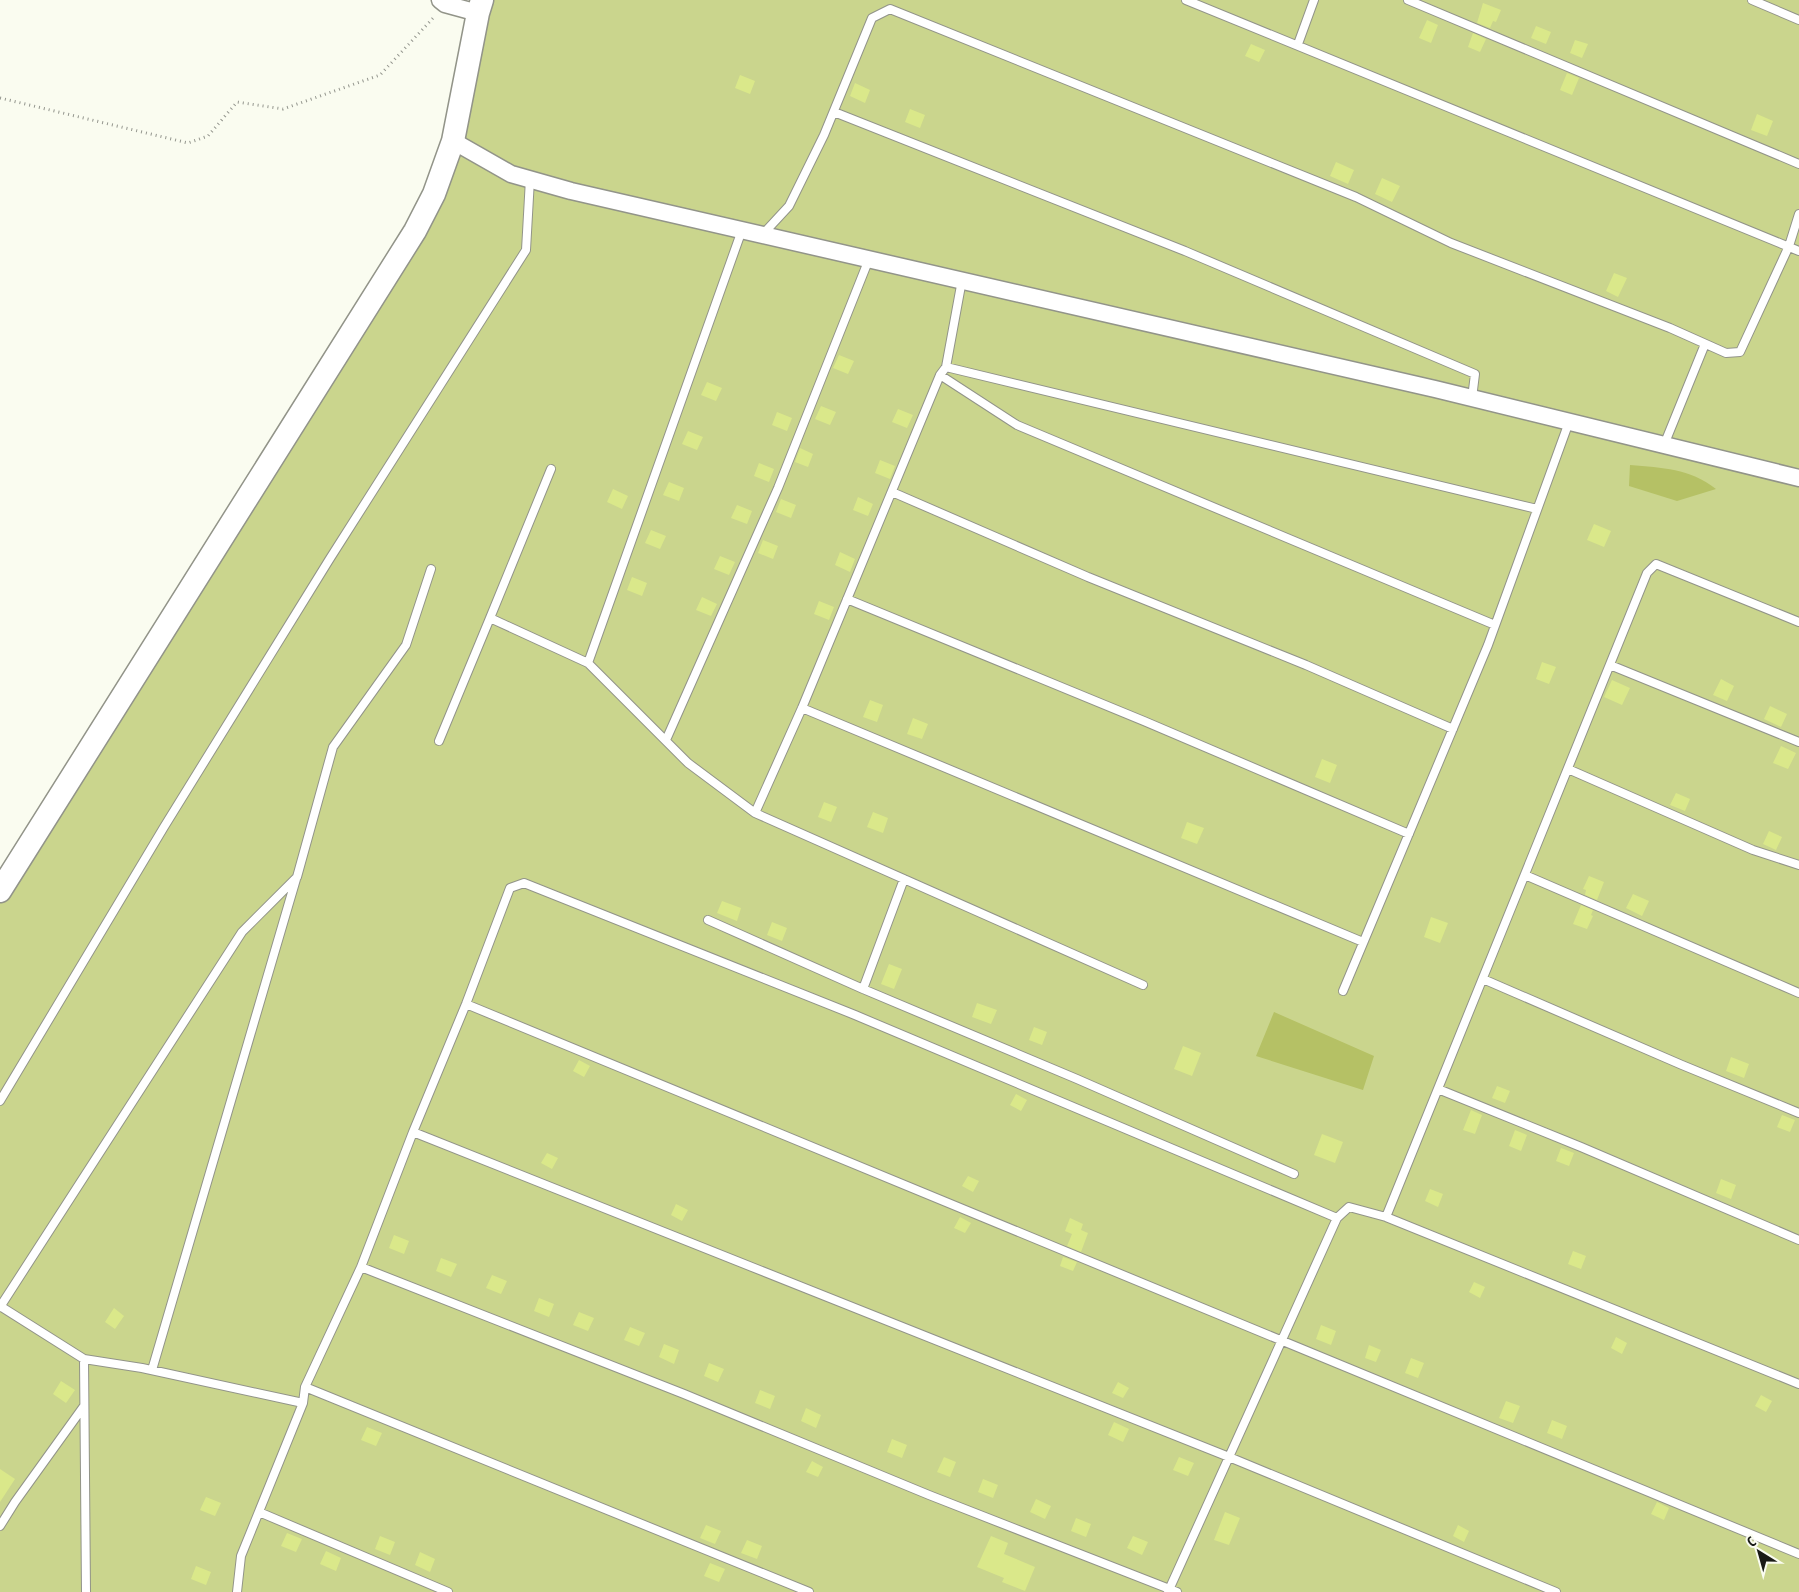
<svg xmlns="http://www.w3.org/2000/svg" width="1799" height="1592" viewBox="0 0 1799 1592" font-family="'PT Sans Narrow',sans-serif">
<style>
.green{fill:#cad58d}
.water{fill:#b5c165}
.building{fill:#dae88a}
.lines{fill:none;stroke-linecap:round;stroke-linejoin:round}
.lane-casing{stroke:#929489;stroke-width:10}
.street-casing{stroke:#929489;stroke-width:19}
.secondary-casing{stroke:#929489;stroke-width:25}
.path{stroke:#93958d;stroke-width:3;stroke-dasharray:1 4;stroke-linecap:butt}
.lane{stroke:#fff;stroke-width:8}
.street{stroke:#fff;stroke-width:16}
.secondary{stroke:#fff;stroke-width:22}
</style>
<rect width="100%" height="100%" fill="#fafcf0"/>
<!-- green -->
<path class="green" d="M482 0H1799V1592H0V891L434 194Z"/>
<!-- water -->
<path class="water" d="M1630 465C1663 468 1689 468 1716 489L1677 501 1629 486Z
M1274 1012 1374 1056 1363 1090 1256 1056Z"/>
<!-- building -->
<path class="building" d="M1483 3 1501 10 1496 22 1493 21 1490 28 1477 23Z
M1427 20 1438 25 1431 43 1419 38Z
M1536 26 1551 32 1546 44 1531 38Z
M1473 33 1486 39 1480 52 1468 47Z
M1575 40 1588 44 1582 58 1570 53Z
M1251 44 1265 50 1259 62 1245 56Z
M1567 73 1579 78 1572 95 1560 90Z
M740 75 755 81 750 94 735 88Z
M855 83 870 90 865 103 850 96Z
M910 109 925 115 920 128 905 122Z
M1757 114 1773 121 1767 136 1751 130Z
M1336 162 1354 170 1348 184 1330 176Z
M1382 178 1400 186 1392 202 1375 194Z
M1614 273 1627 278 1618 297 1606 291Z
M839 355 854 361 848 374 833 368Z
M707 382 722 388 716 401 701 395Z
M821 406 836 412 830 425 815 419Z
M898 409 913 415 907 428 892 422Z
M777 412 792 418 787 431 772 425Z
M688 431 703 437 697 450 682 444Z
M800 448 813 454 808 467 795 462Z
M880 460 895 466 890 479 875 473Z
M759 463 774 469 769 482 754 476Z
M669 482 684 488 679 501 663 495Z
M613 489 628 496 622 509 607 502Z
M858 497 873 504 868 516 853 510Z
M781 499 796 505 791 518 776 512Z
M737 505 752 511 747 524 731 518Z
M1594 524 1611 531 1604 547 1587 540Z
M651 530 666 536 660 549 645 543Z
M763 540 778 546 773 559 758 553Z
M840 552 855 559 850 572 835 565Z
M720 556 735 562 729 575 714 569Z
M632 577 647 583 642 596 627 590Z
M702 597 717 604 711 616 696 610Z
M819 601 834 607 829 620 814 614Z
M1542 662 1556 667 1549 684 1536 679Z
M1721 679 1734 686 1727 701 1713 695Z
M1612 680 1630 688 1622 705 1604 697Z
M870 700 883 705 877 722 863 717Z
M1770 706 1787 714 1781 727 1764 719Z
M913 718 928 724 922 739 907 734Z
M1781 746 1796 753 1788 769 1773 763Z
M1322 759 1337 765 1330 783 1315 777Z
M1676 793 1690 799 1685 811 1670 805Z
M824 802 837 807 831 822 818 817Z
M873 812 888 818 883 833 867 827Z
M1187 822 1204 828 1197 844 1181 838Z
M1769 831 1782 837 1776 850 1763 844Z
M1589 876 1604 882 1597 900 1585 895 1586 890 1583 889Z
M1633 894 1649 901 1642 916 1626 908Z
M722 901 741 908 737 921 717 913Z
M1581 905 1593 910 1591 915 1593 916 1587 929 1573 924Z
M1431 917 1448 923 1440 943 1424 937Z
M772 922 787 928 782 941 767 935Z
M889 964 902 969 894 989 881 984Z
M977 1003 997 1010 991 1024 972 1017Z
M1034 1027 1047 1032 1042 1045 1029 1040Z
M1183 1046 1201 1053 1192 1076 1174 1069Z
M1731 1057 1749 1064 1744 1078 1726 1071Z
M579 1060 590 1066 584 1077 573 1071Z
M1497 1086 1510 1091 1505 1103 1492 1098Z
M1016 1094 1027 1100 1021 1111 1010 1105Z
M1471 1110 1482 1115 1475 1134 1463 1130Z
M1782 1115 1795 1120 1790 1132 1777 1127Z
M1515 1130 1527 1135 1521 1151 1509 1146Z
M1322 1134 1343 1142 1335 1163 1314 1155Z
M1561 1148 1574 1153 1569 1166 1556 1161Z
M547 1153 558 1158 552 1169 541 1163Z
M968 1176 979 1181 973 1192 962 1186Z
M1721 1179 1736 1185 1731 1199 1716 1193Z
M1430 1189 1443 1194 1438 1207 1425 1201Z
M676 1204 688 1210 682 1221 671 1215Z
M960 1217 971 1223 965 1233 954 1228Z
M1070 1218 1083 1224 1081 1230 1088 1233 1081 1252 1067 1246 1072 1234 1065 1231Z
M394 1235 409 1241 404 1254 389 1248Z
M1573 1251 1586 1256 1581 1269 1568 1264Z
M1063 1257 1077 1262 1073 1271 1060 1266Z
M441 1258 457 1264 451 1277 436 1271Z
M492 1275 507 1281 501 1294 486 1288Z
M1474 1282 1485 1287 1480 1298 1469 1292Z
M539 1298 554 1304 549 1317 534 1311Z
M114 1308 124 1316 115 1329 105 1322Z
M579 1312 594 1318 588 1331 573 1325Z
M1321 1325 1336 1331 1331 1345 1316 1339Z
M630 1327 645 1333 639 1346 624 1340Z
M1616 1337 1627 1343 1622 1354 1611 1348Z
M664 1344 679 1350 674 1364 659 1357Z
M1369 1345 1381 1350 1376 1362 1365 1358Z
M1411 1358 1424 1363 1418 1378 1405 1373Z
M709 1363 724 1369 718 1382 704 1376Z
M61 1381 75 1390 66 1403 53 1394Z
M1118 1382 1129 1388 1123 1398 1112 1393Z
M760 1390 775 1396 770 1409 755 1403Z
M1761 1395 1772 1401 1766 1412 1755 1406Z
M1506 1401 1520 1406 1513 1423 1499 1418Z
M806 1408 821 1415 816 1428 801 1421Z
M1552 1420 1567 1426 1562 1439 1547 1433Z
M1114 1422 1129 1429 1123 1442 1108 1435Z
M367 1427 382 1433 376 1446 361 1440Z
M892 1439 907 1445 902 1458 887 1452Z
M944 1457 956 1462 950 1477 937 1472Z
M1179 1457 1194 1463 1188 1476 1173 1470Z
M812 1461 823 1467 818 1477 806 1472Z
M0 1469 15 1479 0 1502Z
M983 1479 998 1485 993 1498 978 1492Z
M206 1497 221 1503 215 1516 200 1510Z
M1036 1499 1051 1506 1045 1519 1030 1512Z
M1657 1502 1669 1508 1664 1520 1651 1514Z
M1225 1512 1240 1518 1229 1545 1214 1540Z
M1076 1518 1091 1524 1086 1537 1071 1531Z
M706 1525 721 1531 715 1544 700 1538Z
M1458 1525 1469 1531 1464 1542 1453 1536Z
M287 1533 302 1539 296 1552 281 1546Z
M380 1536 395 1542 390 1555 375 1549Z
M991 1536 1008 1543 1004 1554 1035 1567 1025 1591 1002 1582 1004 1578 977 1567Z
M1133 1536 1148 1542 1142 1555 1127 1548Z
M747 1540 762 1546 757 1559 741 1553Z
M326 1551 341 1558 336 1571 320 1564Z
M420 1552 435 1559 430 1572 415 1565Z
M710 1563 725 1569 719 1582 704 1576Z
M196 1566 211 1572 206 1585 191 1579Z"/>
<g class="lines">
<defs>
<path id="lane" d="M1186 0 1799 251
M1408 0 1799 164
M1752 0 1799 20
M1298 44 1314 0
M834 112 1185 251 1475 374 1472 398
M742 230 588 663 688 763 755 813 802 708 940 375 946 367 962 280
M763 234 789 206 824 135 872 18 890 9 1356 197 1451 243 1670 328 1726 353 1740 352 1789 246 1799 214
M946 367 1537 509
M940 375 1017 425 1495 625
M1664 445 1705 344
M551 469 490 618 588 663
M892 492 1088 577 1306 665 1453 729
M847 599 1144 721 1409 834
M1610 665 1799 742
M802 708 1363 942
M666 740 778 488 869 259
M439 741 490 618
M1568 769 1753 850 1799 865
M755 813 1143 985
M1525 875 1799 993
M708 920 863 989 904 879
M1483 979 1682 1065 1799 1113
M863 989 1077 1079 1294 1174
M1343 991 1488 645 1569 422
M466 1004 1799 1554
M1438 1089 1581 1147 1799 1240
M0 1101 164 827 329 560 526 250 530 179
M413 1132 1229 1457 1556 1592
M1386 1217 1647 573 1656 564 1799 622
M361 1267 684 1394 929 1495 1177 1592
M0 1306 84 1359 142 1368 303 1403
M0 1307 242 932 297 877 333 747 406 645 431 569
M84 1359 86 1592
M152 1370 296 879
M259 1512 448 1592
M0 1526 15 1502 84 1406
M237 1592 241 1556 303 1403 305 1387
M809 1592 305 1387 361 1267 413 1132 466 1004 510 888 524 883 855 1015 1337 1218
M1168 1592 1337 1218 1349 1207 1386 1217 1799 1384"/>
<path id="street" d="M440 0 445 4 478 13
M453 141 511 174 571 191 1435 389 1799 478"/>
<path id="secondary" d="M0 891 415 231 434 194 453 141 478 13 482 0"/>
</defs>
<!-- lane casing -->
<use href="#lane" class="lane-casing"/>
<!-- street casing -->
<use href="#street" class="street-casing"/>
<!-- secondary casing -->
<use href="#secondary" class="secondary-casing"/>
<!-- path -->
<path class="path" d="M0 98 188 143 208 136 237 102 283 109 380 75 435 16"/>
<!-- lane -->
<use href="#lane" class="lane"/>
<!-- street -->
<use href="#street" class="street"/>
<!-- secondary -->
<use href="#secondary" class="secondary"/>
</g>
<!-- north arrow -->
<g transform="translate(1759 1552) rotate(323)" stroke="#fafcf0" stroke-width="4" paint-order="stroke">
<path d="M0-4L9 19L0 12L-9 19Z" fill="#191a16"/>
<text y="-8" font-size="14" font-weight="bold" text-anchor="middle" fill="#191a16">С</text>
</g>
</svg>
